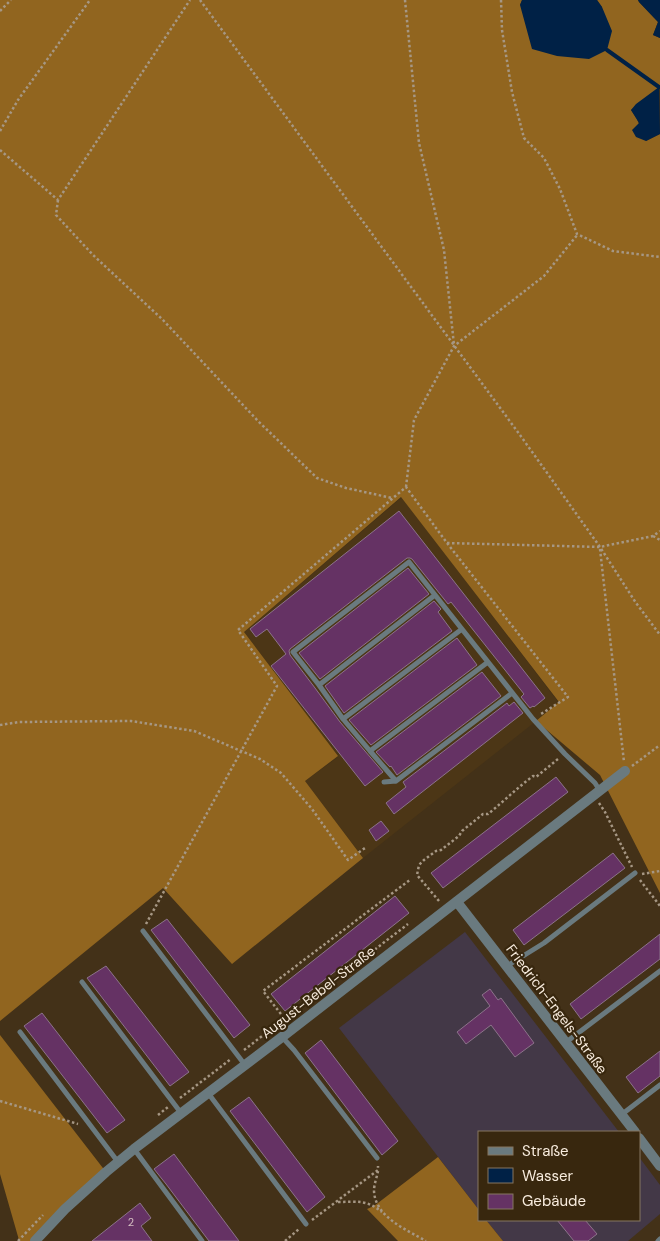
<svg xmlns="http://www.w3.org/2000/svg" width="660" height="1241" viewBox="0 0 660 1241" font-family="'DM Sans',sans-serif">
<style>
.built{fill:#4c3616}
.education{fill:#433847}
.forest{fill:#91651f}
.water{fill:#002146}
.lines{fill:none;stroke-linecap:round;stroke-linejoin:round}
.stream{stroke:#002146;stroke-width:4}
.building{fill:#653264;stroke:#8c738a}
.path{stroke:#a69784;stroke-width:2.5;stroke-dasharray:2.5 2.5;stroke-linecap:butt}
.service{stroke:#6a7a7f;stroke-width:5}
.minor{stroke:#6a7a7f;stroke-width:10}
.labels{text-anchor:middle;stroke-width:4.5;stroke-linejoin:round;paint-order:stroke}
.number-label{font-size:11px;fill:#d3bec0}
.street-label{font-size:14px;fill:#f8ecde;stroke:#38270e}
</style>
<rect width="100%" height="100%" fill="#433118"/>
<!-- built -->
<path class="built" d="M402 497 559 703 363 858 305 781 338 757 244 632Z"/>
<!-- education -->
<path class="education" d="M465 932 619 1132H479V1210L339 1028Z
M639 1157 660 1185V1214L628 1241H503L486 1220H639Z"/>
<!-- forest -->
<path class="forest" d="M0 0H522L520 5 602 7 597 0H638L639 2 658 22 653 35 660 38V87L631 110 637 119 646 141 660 134V893L600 775 536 721 559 702 401 497 244 632 338 756 305 781 363 858 232 964 163 888 0 1021Z
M0 1035 106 1172 35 1241H20L19 1240 0 1174Z
M438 1157 479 1210V1220H486L503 1241H398L367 1209 374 1206Z"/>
<!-- water -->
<path class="water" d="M522 0H597L602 7 612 31 607 50 589 59 557 56 532 49 520 5Z
M638 0H660V38L653 35 658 22 639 2Z
M659 87 660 134 646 141 636 137 632 130 639 123 631 110 636 104Z"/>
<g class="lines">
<!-- stream -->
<path class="stream" d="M607 50 659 87"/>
</g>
<!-- building -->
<path class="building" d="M399 511 545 698 534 707 533 706 530 708 521 697 524 694 451 602 448 604 412 559 410 558H407L290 649 289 651 290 655 315 688 340 722 383 772 365 786 271 666 286 654 267 629 256 637 250 629Z
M408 568 429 594 320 679 299 653Z
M434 601 441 609 438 612 452 631 344 713 325 686Z
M457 638 477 665 371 745 349 720Z
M482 672 501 696 397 775 391 766 390 767 376 752Z
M514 702 523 713 394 814 386 803 406 787 403 782 507 703 509 706Z
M556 777 568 792 443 888 431 873Z
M381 821 389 831 376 841 369 830Z
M613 853 625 868 524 945 513 930Z
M395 896 409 913 285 1011 271 994Z
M167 919 250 1025 234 1038 151 930Z
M660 934V959L581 1019 570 1004Z
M106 966 189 1072 170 1086 87 978Z
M490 989 498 1000 501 998 534 1043 515 1057 491 1025 466 1044 457 1032 490 1006 482 995Z
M42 1013 125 1120 107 1133 24 1026Z
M321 1040 398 1141 382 1155 305 1053Z
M660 1051V1076L638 1093 626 1077Z
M249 1097 325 1197 307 1212 230 1111Z
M174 1154 239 1241H209L166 1184 154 1169Z
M140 1203 151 1218 141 1226 152 1241H92Z
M557 1220H585L597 1234 588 1241H574Z"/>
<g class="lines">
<!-- path -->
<path class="path" d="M200 0 520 435 600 547 636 603 660 635
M405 0 419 143 444 250 454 345
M501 0 502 30 512 92 524 138 544 158 560 189 577 234 613 251 660 257
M0 11 11 0
M0 131 18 100 90 0
M0 150 58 200 190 0
M58 200 56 215 93 255 162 319 258 421 317 478 346 488 392 498
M406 487 414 420 454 346 544 276 578 234
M653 536 660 540
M447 543 600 547 653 536 660 531
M600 549 624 762
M0 725 19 722 131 721 194 731 260 759 281 773 312 809 348 860 365 848
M632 766 660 745
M599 803 605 812 632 867
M642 874 660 871
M640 880 660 906
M439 901 417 875 419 865 424 860 436 851 441 850 459 836 462 831 483 814H488C503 802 517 788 533 776L536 777 558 759
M146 924 277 686 238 630 406 487 447 543 568 697 541 714
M284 1018 263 991 411 879
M244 1050 408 924
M180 1098 231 1059
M0 1101 78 1124
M158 1115 168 1107
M378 1171C377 1177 374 1184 374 1191 375 1217 407 1230 426 1241
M338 1202C357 1202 366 1199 382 1212
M312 1220 378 1170V1166
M18 1241 43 1215
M285 1241 299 1229"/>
<!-- service -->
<path class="service" d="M319 685 293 652 409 562 533 719 565 754 595 783 600 791
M343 719 319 685 435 595
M370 751 343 719 462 629
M396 781 370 751 488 662
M384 782 396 781 512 693
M143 931 245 1065
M507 966 544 943 635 873
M82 982 181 1113
M20 1032 118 1162
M282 1037 294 1050 377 1158
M565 1043 660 971
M208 1093 306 1224
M621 1115 660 1085
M134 1149 202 1241
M658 1241 660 1239"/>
<!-- minor -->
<path class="minor" d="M457 902 635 1132
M639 1138 660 1166
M35 1241 65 1209 106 1172 134 1149 282 1037 625 771"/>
</g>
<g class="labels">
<!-- number labels -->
<g class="number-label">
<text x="131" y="1226">2</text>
</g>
<!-- street labels -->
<g class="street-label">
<text transform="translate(318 992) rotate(-38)" y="5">August-Bebel-Straße</text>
<text transform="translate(557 1009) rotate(53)" y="5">Friedrich-Engels-Straße</text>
</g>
</g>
<!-- legend -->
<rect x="478" y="1131" width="162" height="90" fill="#38270e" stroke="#857661"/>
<rect x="488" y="1147" width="25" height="8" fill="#6a7a7f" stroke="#857661"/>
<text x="522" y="1156" font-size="15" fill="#f8ecde">Straße</text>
<rect x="488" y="1168" width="25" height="15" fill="#002146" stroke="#857661"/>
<text x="522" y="1181" font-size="15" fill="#f8ecde">Wasser</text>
<rect x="488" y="1194" width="25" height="15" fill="#653264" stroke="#857661"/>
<text x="522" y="1206" font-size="15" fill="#f8ecde">Gebäude</text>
</svg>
